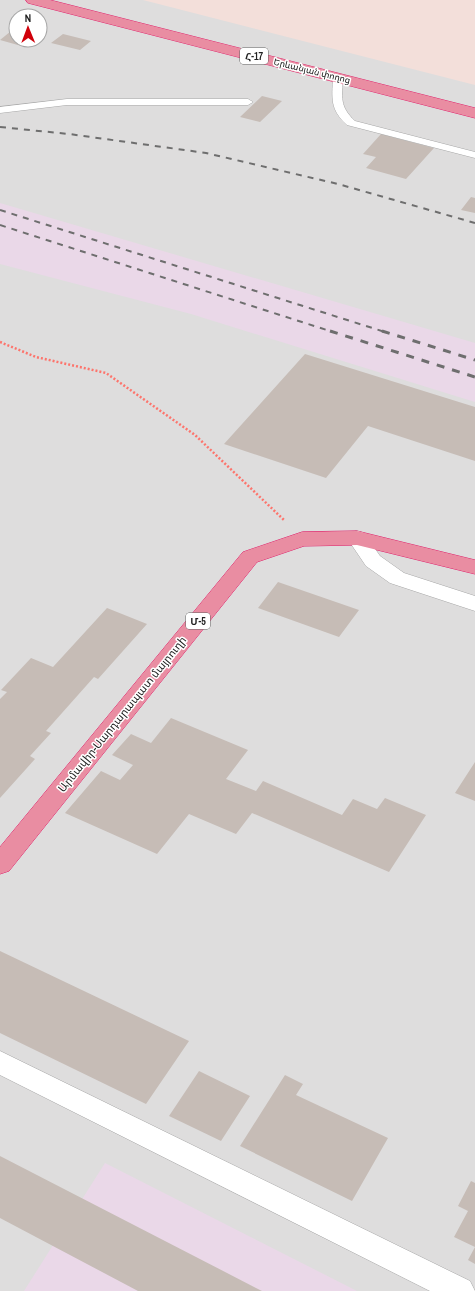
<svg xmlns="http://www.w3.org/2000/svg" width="475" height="1291" viewBox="0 0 475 1291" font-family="'Archivo Narrow','Noto Sans Armenian',sans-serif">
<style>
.residential{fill:#dedddd;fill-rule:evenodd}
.industrial{fill:#ead8e8}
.military{fill:#f3dfda}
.building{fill:#c6bcb6}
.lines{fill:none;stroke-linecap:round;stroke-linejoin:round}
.lane-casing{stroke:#a7a7a7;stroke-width:1}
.street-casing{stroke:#a7a7a7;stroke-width:1}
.highway-casing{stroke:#df236c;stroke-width:1}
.path{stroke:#fd746c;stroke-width:2.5;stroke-dasharray:2 2;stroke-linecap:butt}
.lane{fill:#fff;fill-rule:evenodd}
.street{fill:#fff;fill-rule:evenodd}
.highway{fill:#e98da2;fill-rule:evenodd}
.rail-far1{stroke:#6e6e6e;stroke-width:2;stroke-dasharray:6 6;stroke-linecap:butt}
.rail{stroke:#6e6e6e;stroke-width:3;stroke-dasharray:8 8;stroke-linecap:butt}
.labels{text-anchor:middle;stroke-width:3;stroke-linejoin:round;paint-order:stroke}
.far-street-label{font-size:9px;fill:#202020;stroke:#fff}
.shield{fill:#fff;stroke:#636363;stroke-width:1}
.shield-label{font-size:10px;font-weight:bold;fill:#202020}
.street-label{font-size:11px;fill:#202020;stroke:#fff}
</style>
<rect width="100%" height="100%" fill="#f1ede6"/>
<!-- residential -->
<path class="residential" d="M0 0H475V1291H0ZM16 16H40V40H16Z"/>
<!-- industrial -->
<path class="industrial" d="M0 203 475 343V402L191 314 0 264Z
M105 1163 357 1291H24Z"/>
<!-- military -->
<path class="military" d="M143 0H475V85Z"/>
<!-- building -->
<path class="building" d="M16 27V40H34L25 47 0 40Z
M63 34 91 41 80 50 51 43Z
M262 96 282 101 260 122 240 117Z
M381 134 434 148 406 179 366 168 376 157 363 154Z
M471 197 475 198V213L461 210Z
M305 354 475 407V461L368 426 326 478 224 444Z
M278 582 359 610 339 637 258 608Z
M107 608 147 624 98 679 94 677 46 731 51 733 30 756 35 759 0 798V699L7 692 1 690 31 658 53 667Z
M171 718 248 750 226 779 256 791 263 781 342 815 353 799 377 809 385 798 426 815 389 872 252 813 236 834 189 814 157 854 65 813 101 771 120 780 133 765 112 755 131 734 151 743Z
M475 762V801L455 793Z
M0 951 189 1041 146 1104 0 1033Z
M199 1071 250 1096 221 1141 169 1116Z
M285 1075 303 1084 296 1095 388 1138 352 1201 240 1146Z
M0 1156 262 1291H138L0 1218Z
M471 1181 475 1183V1264L468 1260 475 1247 454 1237 468 1211 458 1206Z"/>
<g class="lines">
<defs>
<path id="lane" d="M338 74 343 77C342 97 339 106 355 121L475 152V158L347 125C330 109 332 100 333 77Z
M67 99H248L253 102 248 105H67L0 113V107Z"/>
<path id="street" d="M357 531 364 533 380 556 404 573 475 596V611L390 583 366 566 347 538 350 533Z
M0 1051 470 1281 475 1291H430L0 1075Z"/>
<path id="highway" d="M26 0H50L475 108V118L28 3Z
M357 531 475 560V574L357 545 304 546 257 562 9 871 0 874V847L243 552 302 532Z"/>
</defs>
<!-- lane casing -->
<use href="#lane" class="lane-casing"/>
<!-- street casing -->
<use href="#street" class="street-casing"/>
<!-- highway casing -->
<use href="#highway" class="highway-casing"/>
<!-- path -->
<path class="path" d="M0 342 36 357 106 373 195 435 284 520"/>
<!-- lane -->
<use href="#lane" class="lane"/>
<!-- street -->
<use href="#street" class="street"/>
<!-- highway -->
<use href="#highway" class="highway"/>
<!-- rail-far1 -->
<path class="rail-far1" d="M0 127 69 134 206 153 338 184 475 223
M0 210 385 332
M0 225 333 332"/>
<!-- rail -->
<path class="rail" d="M330 331 475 377
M382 331 475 360"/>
</g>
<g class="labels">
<!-- far-street labels -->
<g class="far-street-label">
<text transform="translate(312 71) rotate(14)" y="3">Երևանյան փողոց</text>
</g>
<!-- shield labels -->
<g class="shield">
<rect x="240" y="48" width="28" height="16" rx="3"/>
<rect x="186" y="613" width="24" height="16" rx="3"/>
</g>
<g class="shield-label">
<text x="254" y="60">Հ-17</text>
<text x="198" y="625">Մ-5</text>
</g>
<!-- street labels -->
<g class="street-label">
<text transform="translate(122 714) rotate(-51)" y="4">Արմավիր-Սարդարապատ մայրուղի</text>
</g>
</g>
<!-- north arrow -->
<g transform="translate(28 28) rotate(359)"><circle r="19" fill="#ffffff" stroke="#a6a6a6"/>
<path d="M0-3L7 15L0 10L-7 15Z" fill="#d0000a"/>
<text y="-6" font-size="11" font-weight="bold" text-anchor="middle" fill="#202020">N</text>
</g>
</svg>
